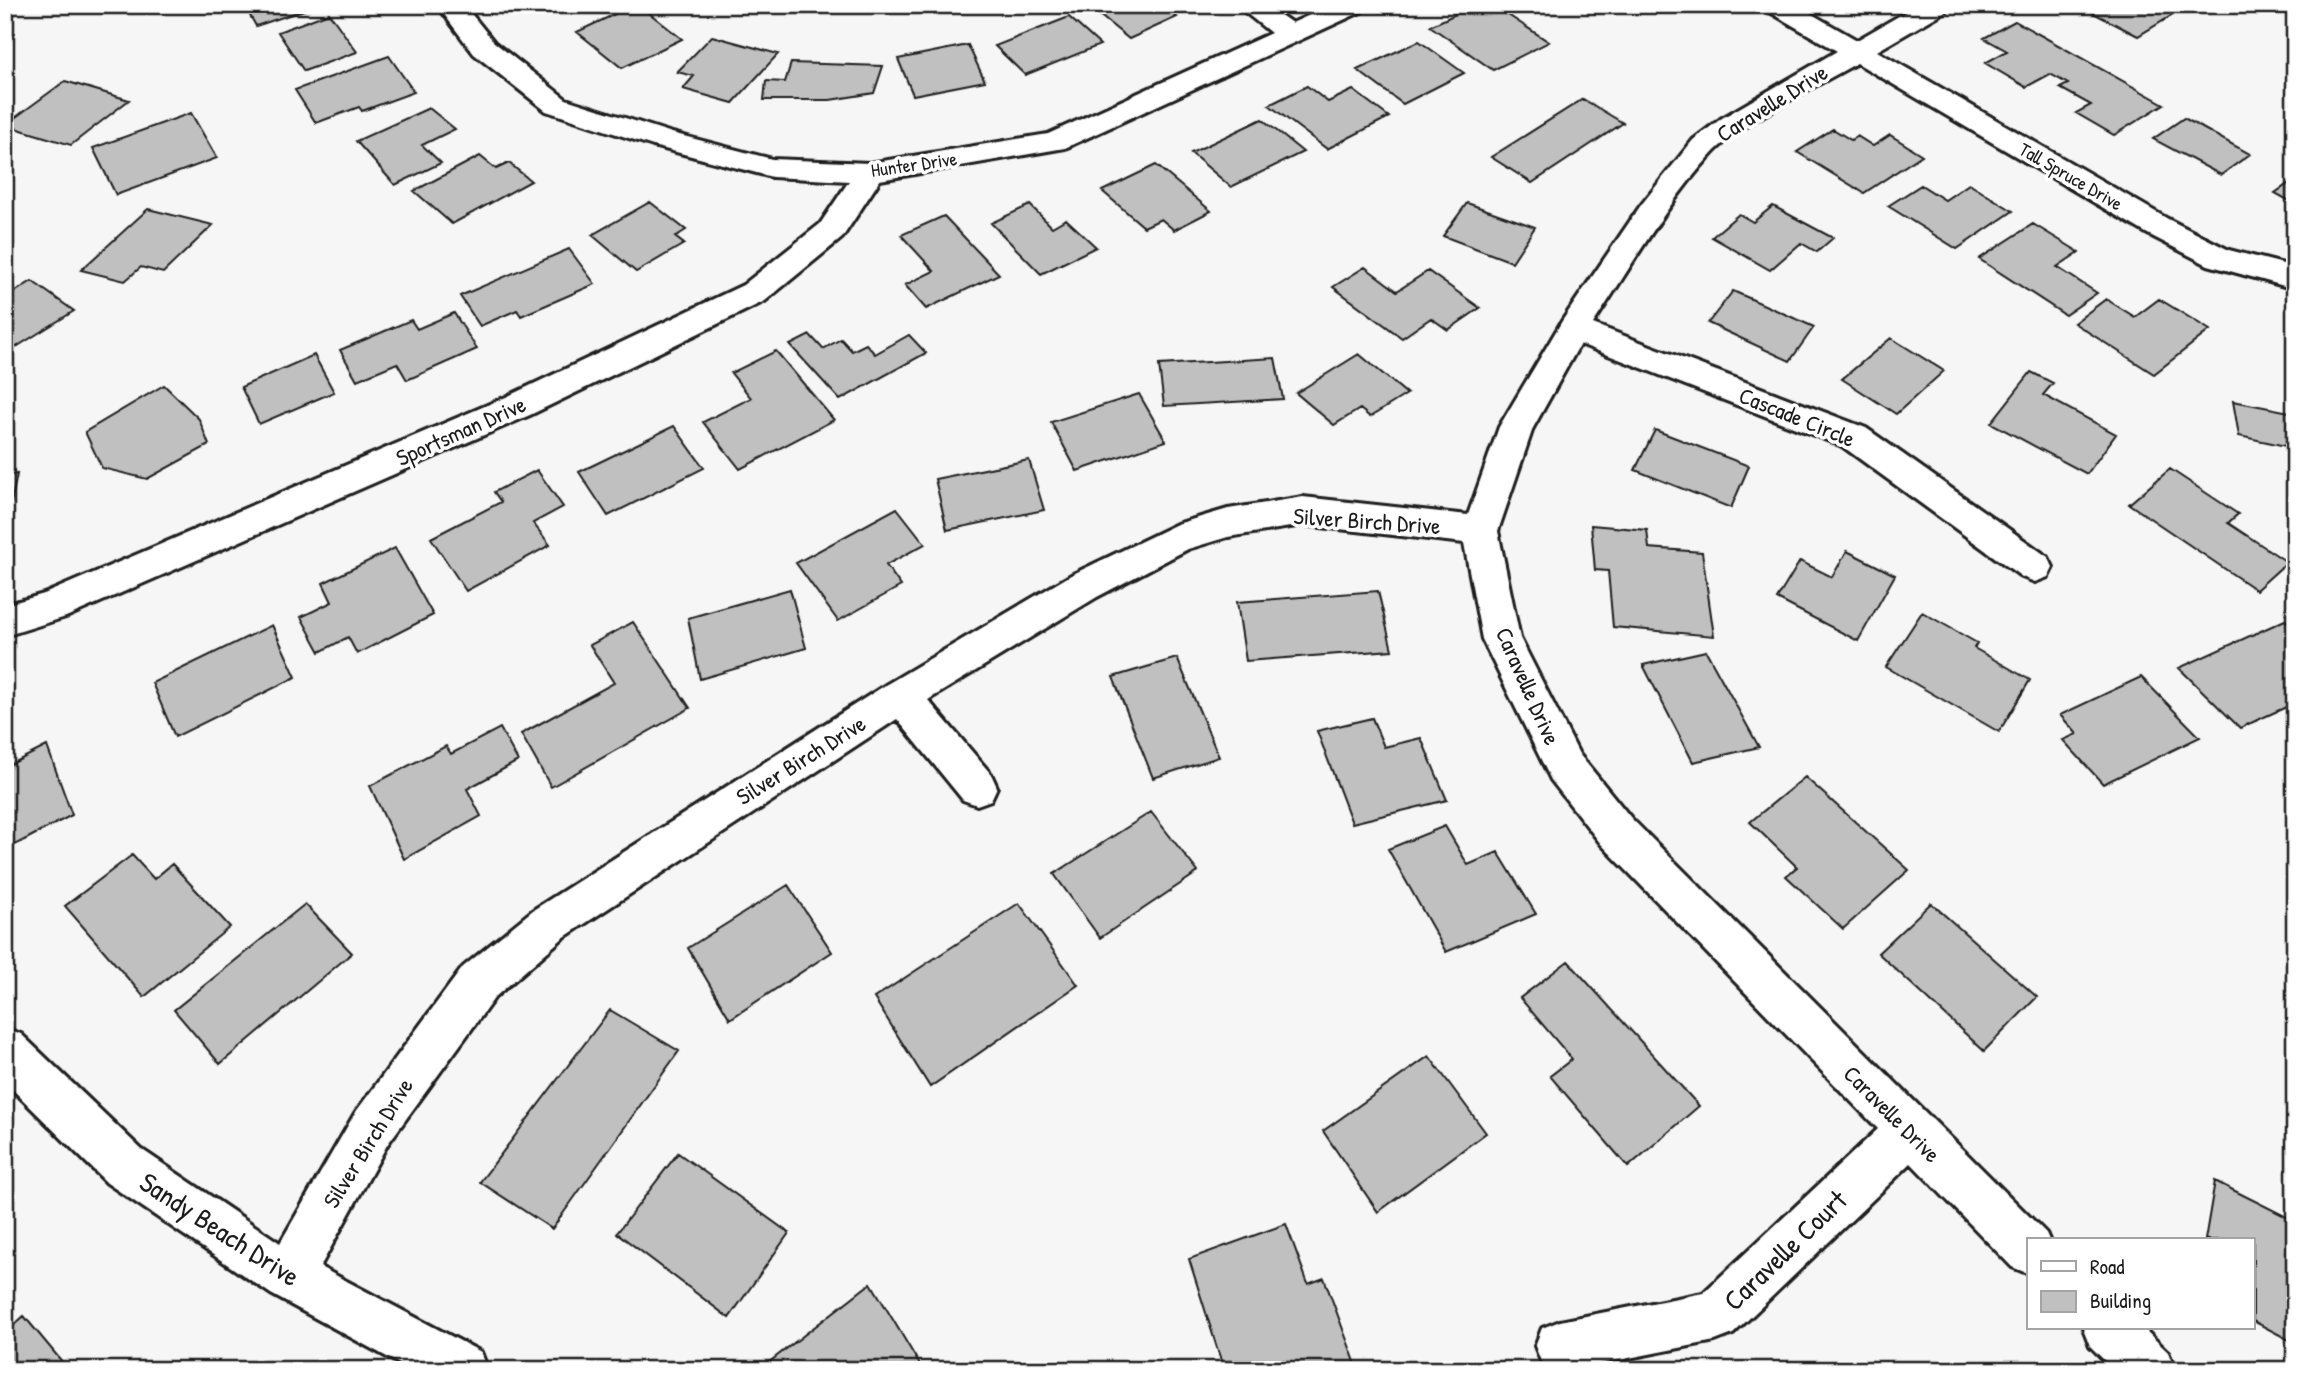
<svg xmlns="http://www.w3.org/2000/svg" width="2300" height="1375" viewBox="0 0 2300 1375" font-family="'Patrick Hand',sans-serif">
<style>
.building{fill:#c0c0c0;stroke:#1c1c1c;stroke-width:2}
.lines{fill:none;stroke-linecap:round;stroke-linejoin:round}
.minor-casing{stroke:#1c1c1c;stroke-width:6}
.minor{fill:#fff;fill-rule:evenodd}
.labels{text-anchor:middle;stroke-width:7;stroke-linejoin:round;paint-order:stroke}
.far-street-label{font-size:19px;fill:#1c1c1c;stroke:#fff}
.street-label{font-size:23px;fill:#1c1c1c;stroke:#fff}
.near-street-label{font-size:28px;fill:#1c1c1c;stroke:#fff}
</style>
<rect width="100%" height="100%" fill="#f6f6f6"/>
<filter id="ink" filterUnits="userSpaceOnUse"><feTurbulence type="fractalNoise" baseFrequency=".0143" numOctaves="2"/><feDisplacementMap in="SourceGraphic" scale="14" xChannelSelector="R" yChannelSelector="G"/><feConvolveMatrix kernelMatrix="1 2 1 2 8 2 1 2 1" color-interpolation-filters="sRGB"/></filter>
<g filter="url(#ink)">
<!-- building -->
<path class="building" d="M244 5H313V7L256 26Z
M634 5H639L682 39 622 68 577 32Z
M1087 5H1161L1177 17 1129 39Z
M1475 5H1493L1549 42 1493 70 1430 26Z
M2078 5H2178L2184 8 2138 36Z
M329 13 357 52 304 71 278 32Z
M1069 17 1100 45 1025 75 995 46Z
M2015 21 2164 104 2114 135 2076 113 2091 105 2060 88 2068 84 2050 74 2026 87 1985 63 2007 51 1984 38Z
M712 36 778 54 733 103 683 89 694 76 677 72Z
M1419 41 1464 73 1403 104 1357 70Z
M968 45 985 81 913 95 898 59Z
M389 56 414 92 362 111 359 107 316 123 295 90Z
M791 63 883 66 874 93 830 100H764L766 81 785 82Z
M65 81 129 100 71 145 5 125Z
M1307 86 1328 102 1353 90 1389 117 1327 149 1269 105Z
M1583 99 1623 123 1532 183 1491 157Z
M429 108 455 129 422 145 441 163 395 185 356 141Z
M191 113 217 158 116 195 93 148Z
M2184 118 2250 154 2221 175 2153 139Z
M1262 119 1303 152 1231 187 1191 153Z
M1833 129 1851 140 1857 136 1873 146 1890 135 1922 155 1864 193 1797 152Z
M480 156 496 169 509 163 531 181 452 224 414 191Z
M1156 165 1211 211 1174 230 1161 219 1144 227 1102 191Z
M2295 179V204L2275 193Z
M1969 184 2013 211 1957 249 1888 206 1921 185 1945 200Z
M650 202 686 230 675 237 684 244 636 272 592 235Z
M1467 203 1535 227 1512 262 1443 236Z
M1030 205 1052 227 1066 219 1096 247 1041 274 991 223Z
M1773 206 1833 238 1817 252 1801 243 1770 270 1712 237 1739 214 1753 222Z
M148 209 213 225 163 273 141 267 125 281 81 270Z
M944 216 999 274 926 309 905 285 934 271 901 235Z
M2033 224 2079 252 2057 267 2097 293 2065 315 1979 259Z
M569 249 595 284 521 316 517 310 480 326 460 296Z
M1365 267 1397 291 1428 271 1480 308 1448 330 1431 318 1402 338 1333 287Z
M32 281 74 311 5 354V298Z
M1733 291 1814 327 1790 361 1708 323Z
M2106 299 2135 317 2159 299 2210 330 2154 374 2074 323Z
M454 313 477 349 407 380 397 363 357 380 340 350 411 320 417 329Z
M810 335 823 349 841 339 852 351 866 344 875 354 909 335 926 353 840 400 790 345Z
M1891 338 1944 371 1896 414 1842 379Z
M776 351 834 420 740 469 703 422 751 398 731 373Z
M1359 354 1407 394 1370 417 1360 409 1334 425 1296 393Z
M314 355 334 392 259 424 241 387Z
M1275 358 1283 399 1164 406 1159 365Z
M2031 372 2053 383 2043 395 2116 434 2087 474 1991 423Z
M164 385 199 419 209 445 147 479 102 468 85 432Z
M1139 394 1166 441 1077 471 1051 422Z
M2233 401 2295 413V448L2239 436Z
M674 426 704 468 608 516 579 472Z
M1655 430 1749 466 1731 508 1635 470Z
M1029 460 1044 510 947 530 935 479Z
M2170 469 2238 514 2228 523 2287 562 2256 590 2129 504Z
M537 470 563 507 533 523 550 545 466 591 431 538 501 502 494 492Z
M17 474 5 534V476Z
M897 508 925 544 886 565 901 586 838 621 796 563Z
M1591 525 1647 530 1649 548 1702 552 1714 636 1613 627 1608 571 1595 570Z
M395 548 433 615 357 654 348 637 320 652 301 617 332 602 323 583Z
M1847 551 1895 575 1858 641 1777 599 1800 561 1832 577Z
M790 589 806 648 700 679 688 618Z
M1378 591 1392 650 1246 661 1237 602Z
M1922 612 1977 643 1974 648 2030 680 1999 732 1886 667Z
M2285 620 2295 629V703L2240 728 2179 668Z
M633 622 690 708 551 787 521 734 614 683 590 645Z
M272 625 296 677 175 737 152 683Z
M1706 651 1759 747 1693 762 1643 665Z
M1177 658 1219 757 1153 778 1113 677Z
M2141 677 2200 737 2103 784 2063 740 2077 734 2060 715Z
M1372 718 1384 747 1421 738 1447 800 1352 823 1317 731Z
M500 728 518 761 467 789 481 816 404 859 370 786 446 746 451 754Z
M47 746 72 815 7 849 5 767Z
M1805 777 1909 870 1843 929 1786 876 1797 867 1750 822Z
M1151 812 1198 872 1100 938 1054 874Z
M1445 826 1468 865 1498 852 1536 914 1446 952 1388 849Z
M132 855 154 879 172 864 230 927 144 997 65 906Z
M788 885 832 952 730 1019 688 948Z
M1019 903 1078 985 930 1087 874 998Z
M1931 903 2037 997 1984 1051 1878 953Z
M305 904 352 953 220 1064 174 1010Z
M1568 961 1699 1106 1628 1167 1550 1076 1572 1059 1520 998Z
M610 1010 679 1051 552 1229 480 1182Z
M1429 1056 1486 1133 1378 1212 1323 1131Z
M678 1153 789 1233 729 1318 617 1233Z
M2215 1181 2295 1221V1343L2253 1321V1240H2205Z
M1286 1224 1308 1284 1324 1278 1358 1370H1224L1189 1259Z
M871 1283 923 1370H759Z
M24 1316 69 1370H5V1333Z"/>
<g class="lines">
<defs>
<path id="minor" d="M437 5H464L494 42 566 99 672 133 772 159 870 163 1048 134 1271 33 1236 5H1266L1292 23 1332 5H1367L1363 11 1065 148 880 180 842 238 765 301 530 415 66 617 5 636V605L44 594 506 397 743 285 820 224 849 181 772 177 653 146 546 111 474 54Z
M1764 5H1796L1857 40 1918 5H1950L1946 11 1877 51 2168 219 2229 250 2295 267V289L2208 265 2146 233 1857 63C1817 86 1742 122 1712 154 1666 204 1631 267 1593 324L1866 428 2048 557 2053 567 2048 577 2035 582 2022 577 1842 446 1580 344 1533 428 1498 531 1520 638 1579 754 1631 818 2046 1233 2049 1240H2029V1274L2012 1267 1911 1163 1733 1334 1715 1341 1568 1370H1556L1542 1364 1535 1346 1542 1328 1560 1321 1703 1293 1878 1129 1601 844 1551 780 1482 639 1464 543 1303 525 1228 537 1188 549 1097 597 928 700 991 774 997 787 991 800 977 805 963 800 897 719 563 938 495 997 387 1145 320 1267 481 1352 488 1370H411L271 1294 107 1183 5 1082V1028L21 1034 141 1149 280 1243 355 1113 463 967 533 910 887 684 1071 575 1177 524 1228 509 1303 497 1468 515 1499 427 1562 321 1641 205 1693 140 1722 118 1837 51 1768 11Z
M2083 1328H2143L2168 1352 2175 1370H2114L2090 1346Z"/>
</defs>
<!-- minor casing -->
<use href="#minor" class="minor-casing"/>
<!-- minor -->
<use href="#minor" class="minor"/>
</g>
</g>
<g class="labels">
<!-- far-street labels -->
<g class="far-street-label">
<text transform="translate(914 164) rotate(-8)" y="7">Hunter Drive</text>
<text transform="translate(2071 176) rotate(30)" y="7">Tall Spruce Drive</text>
</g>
<!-- street labels -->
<g class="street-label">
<text transform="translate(1772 103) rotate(-32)" y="8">Caravelle Drive</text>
<text transform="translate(1797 417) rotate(22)" y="8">Cascade Circle</text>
<text transform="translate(461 431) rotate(-24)" y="8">Sportsman Drive</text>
<text transform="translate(1367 521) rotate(4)" y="8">Silver Birch Drive</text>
<text transform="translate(1528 686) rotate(66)" y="8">Caravelle Drive</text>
<text transform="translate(801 760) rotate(-32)" y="8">Silver Birch Drive</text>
<text transform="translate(1892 1114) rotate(45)" y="8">Caravelle Drive</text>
<text transform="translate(368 1143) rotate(-58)" y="8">Silver Birch Drive</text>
</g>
<!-- near-street labels -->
<g class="near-street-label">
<text transform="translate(220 1229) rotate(33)" y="10">Sandy Beach Drive</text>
<text transform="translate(1785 1250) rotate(-44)" y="10">Caravelle Court</text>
</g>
</g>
<!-- margin -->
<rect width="2300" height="1375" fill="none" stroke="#fff" stroke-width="28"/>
<rect x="14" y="14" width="2272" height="1347" fill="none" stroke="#1c1c1c" stroke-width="2.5" filter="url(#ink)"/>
<!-- legend -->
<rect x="2027" y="1238" width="228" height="91" fill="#ffffff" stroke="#a4a4a4" stroke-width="2"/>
<rect x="2041" y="1261" width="35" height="10" fill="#ffffff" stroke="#a4a4a4" stroke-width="2"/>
<text x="2090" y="1274" font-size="21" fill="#1c1c1c">Road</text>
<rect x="2041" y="1291" width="35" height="21" fill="#c0c0c0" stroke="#a4a4a4" stroke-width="2"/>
<text x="2090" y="1308" font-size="21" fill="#1c1c1c">Building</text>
</svg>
